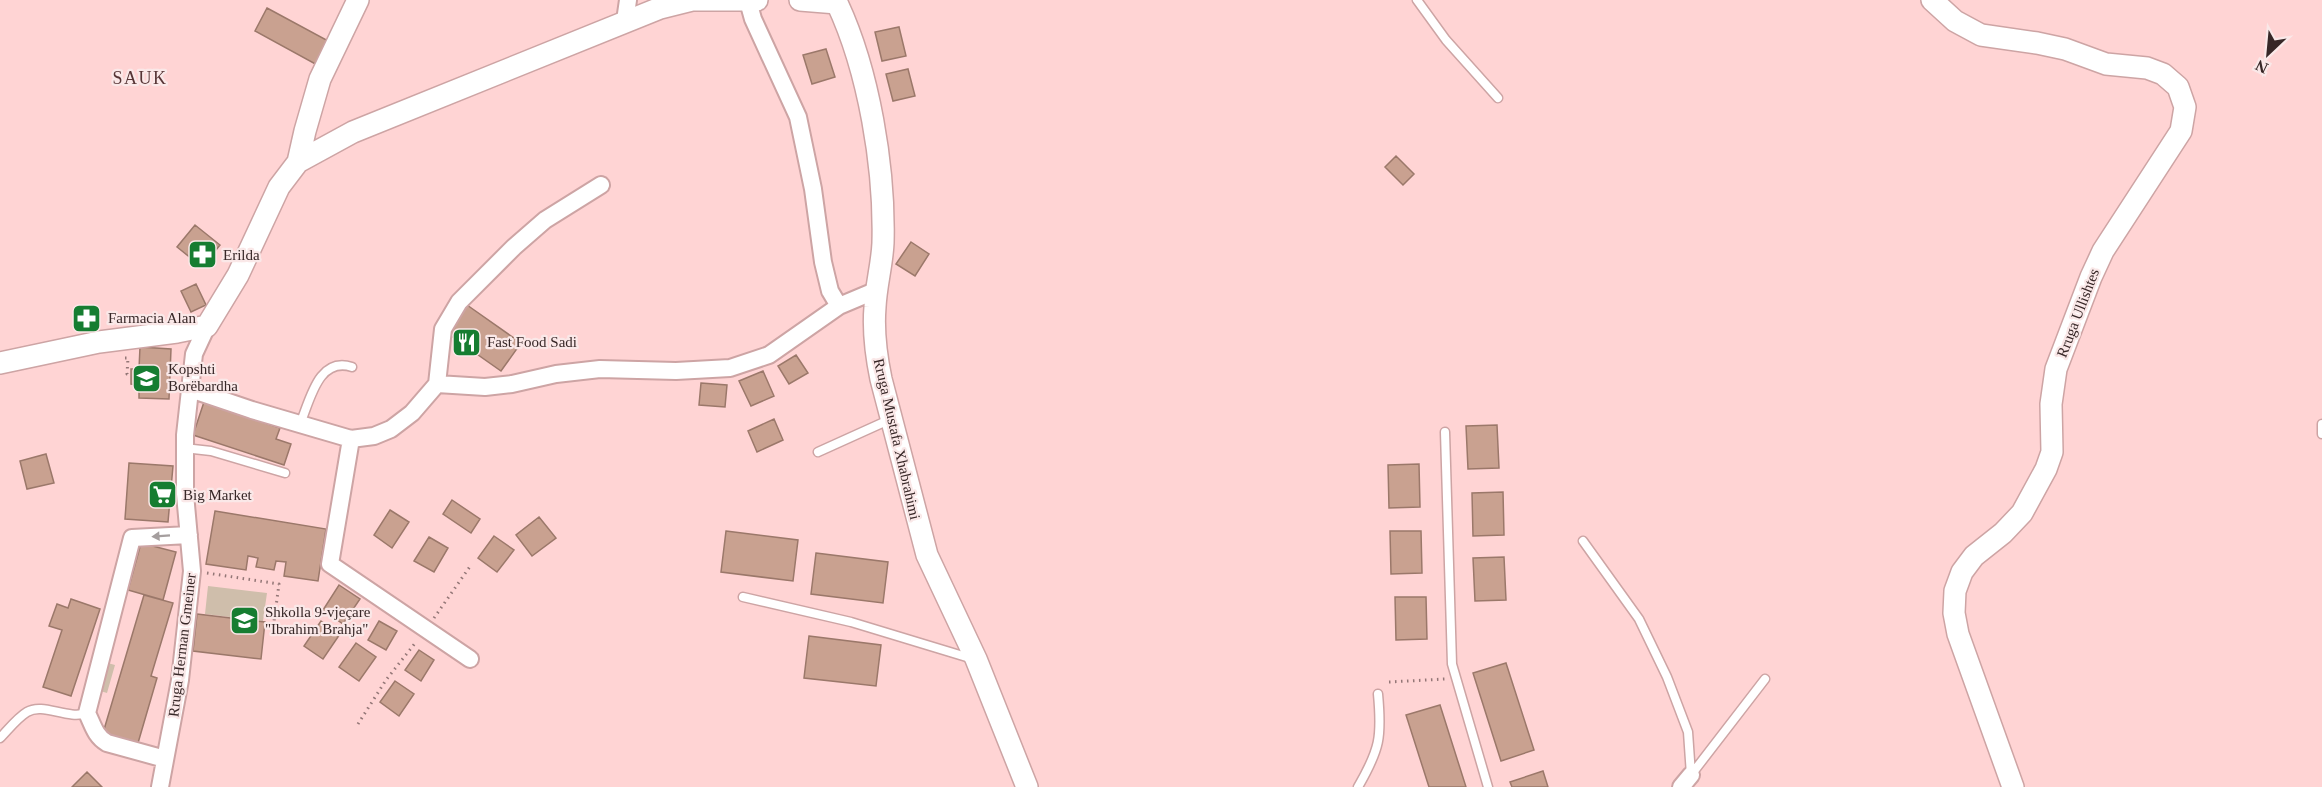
<svg xmlns="http://www.w3.org/2000/svg" width="2322" height="787" viewBox="0 0 2322 787" font-family="'Times New Roman',serif">
<style>
.green{fill:#cfbeab}
.building{fill:#c9a190;stroke:#9b786a;stroke-width:1.5}
.lines{fill:none;stroke-linecap:round;stroke-linejoin:round}
.service-casing{stroke:#cda4a4;stroke-width:11}
.minor-casing{stroke:#cda4a4;stroke-width:20}
.tertiary-casing{stroke:#cda4a4;stroke-width:24}
.path{stroke:#937676;stroke-width:3;stroke-dasharray:1.5 4.5;stroke-linecap:butt}
.service{stroke:#fff;stroke-width:8}
.minor{stroke:#fff;stroke-width:16}
.tertiary{stroke:#fff;stroke-width:21}
.oneway{fill:#a59e9e}
.labels{text-anchor:middle;stroke-width:4.5;stroke-linejoin:round;paint-order:stroke}
.poi-label{font-size:15px;fill:#372727;stroke:#fae8e8;text-anchor:start}
.street-label{font-size:15px;fill:#372727;stroke:#fae8e8}
.quarter-label{font-size:18px;letter-spacing:1.5px;fill:#573536;stroke:#fae8e8}
</style>
<rect width="100%" height="100%" fill="#ffd4d4"/>
<!-- green -->
<path class="green" d="M208 586 267 593 263 621 205 614Z
M104 662 115 665 107 693 97 690Z"/>
<!-- building -->
<path class="building" d="M267 8 332 43 319 66 255 31Z
M899 27 906 56 882 61 875 32Z
M826 49 835 77 812 84 803 55Z
M908 69 915 96 893 101 886 74Z
M1396 156 1414 174 1403 185 1385 167Z
M195 225 220 245 202 267 177 247Z
M911 242 929 254 915 276 896 264Z
M196 284 206 305 191 312 181 291Z
M467 305 521 343 501 371 447 333Z
M95 309 99 322 78 327 75 315Z
M140 347 171 349 169 399 139 398V385L131 384V369H139Z
M796 355 808 373 789 384 778 366Z
M763 371 774 396 751 406 739 381Z
M701 383 727 385 725 407 699 405Z
M204 402 280 428 276 439 291 444 284 465 193 435Z
M774 419 783 440 757 452 748 431Z
M1497 425 1499 468 1468 469 1466 426Z
M46 454 54 483 27 489 20 461Z
M129 463 173 466 168 522 125 519Z
M1419 464 1420 507 1389 508 1388 465Z
M1503 492 1504 535 1473 536 1472 493Z
M452 500 480 519 471 533 443 514Z
M390 510 409 522 392 548 374 535Z
M215 511 326 529 318 581 284 576 286 562 276 561 274 570 256 567 258 558 248 556 246 570 206 564Z
M539 517 556 538 532 556 516 535Z
M726 531 798 540 793 581 721 572Z
M1390 531H1421L1422 573 1391 574Z
M494 536 514 550 497 572 478 558Z
M429 537 448 548 434 572 414 561Z
M141 543 176 552 163 600 128 590Z
M816 553 888 562 883 603 811 594Z
M1504 557 1506 600 1475 601 1473 558Z
M339 585 360 599 343 624 323 610Z
M144 595 173 603 151 676 157 678 138 743 103 733Z
M1395 597H1426L1427 639 1396 640Z
M71 599 100 609 71 696 43 687 62 630 49 626 57 604 68 608Z
M197 614 265 622 261 659 193 651Z
M321 621 340 634 323 659 304 646Z
M379 621 397 631 386 650 368 640Z
M809 636 881 645 876 686 804 678Z
M356 643 376 657 359 681 339 667Z
M419 650 434 660 421 681 405 670Z
M1506 663 1534 750 1501 761 1473 673Z
M395 681 414 694 399 716 380 702Z
M1440 705 1466 787H1429L1406 715Z
M1543 771 1548 787H1512L1510 782Z
M87 772 102 787H72Z"/>
<g class="lines">
<defs>
<path id="service" d="M1417 0 1446 40 1498 98
M300 424C310 401 318 356 352 367
M2322 424V434
M1445 432 1452 664 1488 787
M184 448 211 451 285 473
M818 452 891 419
M1583 541 1639 619 1667 677 1688 732 1691 775
M743 597 851 622 973 659
M0 738C8 730 17 718 27 712 43 702 67 720 87 713
M1691 775 1765 679
M1358 787C1380 749 1382 737 1378 694"/>
<path id="minor" d="M748 1 753 19 798 117 813 189 823 262 830 291 839 306
M625 21 628 0
M437 384 485 387 512 384 556 374 600 369 676 371 730 368 769 355 839 306 877 290
M190 389 252 410 351 439 374 436 391 429 412 413 437 384 443 329 459 302 514 247 545 220 601 185
M351 439 330 564 470 659
M165 759 107 743C95 736 93 725 87 713L132 538 189 535
M160 787 180 680 192 571 185 494V435L194 354 207 326
M1681 787 1691 775"/>
<path id="tertiary" d="M800 0 837 3C869 71 885 168 883 243 882 265 876 285 875 307 873 331 876 355 881 379L927 555 976 659 1027 787
M1932 0 1955 21 1981 35 2037 43 2065 49 2106 64 2147 68 2163 74 2178 87 2185 107 2181 131 2103 251 2091 277 2056 369 2051 404 2052 452 2046 469 2022 513 2003 533 1974 556 1962 572 1955 591 1954 613 1958 634 2013 787
M298 162 353 132 660 8 692 0H757
M0 363 99 342 177 332 207 326 238 275 279 187 298 162 305 131 320 79 358 0"/>
</defs>
<!-- service casing -->
<use href="#service" class="service-casing"/>
<!-- minor casing -->
<use href="#minor" class="minor-casing"/>
<!-- tertiary casing -->
<use href="#tertiary" class="tertiary-casing"/>
<!-- path -->
<path class="path" d="M125 358H128L127 374 131 375
M207 573 279 584 273 629
M434 618 471 565
M1389 682 1445 679
M358 724 386 680 416 642"/>
<!-- service -->
<use href="#service" class="service"/>
<!-- minor -->
<use href="#minor" class="minor"/>
<!-- tertiary -->
<use href="#tertiary" class="tertiary"/>
</g>
<!-- one-way arrows -->
<defs><path id="oneway-solid" d="M-6-.8H1V-3.2L6.5 0L1 3.2V.8H-6Z" transform="scale(1.5)"/></defs>
<use class="oneway" href="#oneway-solid" transform="translate(161 536) rotate(176)"/>
<!-- icons -->
<defs>
<symbol id="pharmacy-square" viewBox="-11 -11 22 22"><rect x="-9" y="-9" width="18" height="18" rx="4" fill="#167d31" stroke="#fae8e8"/><path d="M-2-6h4v4h4v4h-4v4h-4v-4h-4v-4h4Z" fill="#fff"/></symbol>
<symbol id="restaurant-square" viewBox="-11 -11 22 22"><rect x="-9" y="-9" width="18" height="18" rx="4" fill="#167d31" stroke="#fae8e8"/><path d="M-5-6h1v4h1v-4h1v4h1v-4h1v5L-1.5 .5V6h-2V.5L-5-1ZM5-6V6H3V1.5H1.5Q1.5-4 5-6Z" fill="#fff"/></symbol>
<symbol id="school-square" viewBox="-11 -11 22 22"><rect x="-9" y="-9" width="18" height="18" rx="4" fill="#167d31" stroke="#fae8e8"/><path d="M0-5L7-2L0 1L-7-2ZM-4 1L0 2.5L4 1V4Q0 6-4 4Z" fill="#fff"/></symbol>
<symbol id="supermarket-square" viewBox="-11 -11 22 22"><rect x="-9" y="-9" width="18" height="18" rx="4" fill="#167d31" stroke="#fae8e8"/><path d="M-6-5.5h2.5l.6 2H6L4.5 2H-2.5L-4.4-4H-6ZM-1.5 3.2a1.3 1.3 0 1 0 .1 0ZM3 3.2a1.3 1.3 0 1 0 .1 0Z" fill="#fff"/></symbol>
</defs>
<g fill-rule="evenodd">
<use href="#pharmacy-square" x="186" y="238" width="33" height="33"/>
<use href="#pharmacy-square" x="70" y="302" width="33" height="33"/>
<use href="#restaurant-square" x="450" y="326" width="33" height="33"/>
<use href="#school-square" x="130" y="362" width="33" height="33"/>
<use href="#supermarket-square" x="146" y="478" width="33" height="33"/>
<use href="#school-square" x="228" y="604" width="33" height="33"/>
</g>
<g class="labels">
<!-- poi labels -->
<g class="poi-label">
<text x="223" y="260">Erilda</text>
<text x="108" y="323">Farmacia Alan</text>
<text x="487" y="347">Fast Food Sadi</text>
<text x="168" y="374">Kopshti<tspan x="168" dy="17">Borëbardha</tspan></text>
<text x="183" y="500">Big Market</text>
<text x="265" y="617">Shkolla 9-vjeçare<tspan x="265" dy="17">"Ibrahim Brahja"</tspan></text>
</g>
<!-- street labels -->
<g class="street-label">
<text transform="translate(2078 313) rotate(-69)" y="5">Rruga Ullishtes</text>
<text transform="translate(897 439) rotate(77)" y="5">Rruga Mustafa Xhabrahimi</text>
<text transform="translate(182 645) rotate(-83)" y="5">Rruga Herman Gmeiner</text>
</g>
<!-- quarter labels -->
<g class="quarter-label">
<text x="140" y="84">SAUK</text>
</g>
</g>
<!-- north arrow -->
<g transform="translate(2268 54) rotate(206)" stroke="#fae8e8" stroke-width="4.5" paint-order="stroke">
<path d="M0-4.5L10 22L0 15L-10 22Z" fill="#372727"/>
<text y="-9" font-size="16" font-weight="bold" text-anchor="middle" fill="#372727">N</text>
</g>
</svg>
